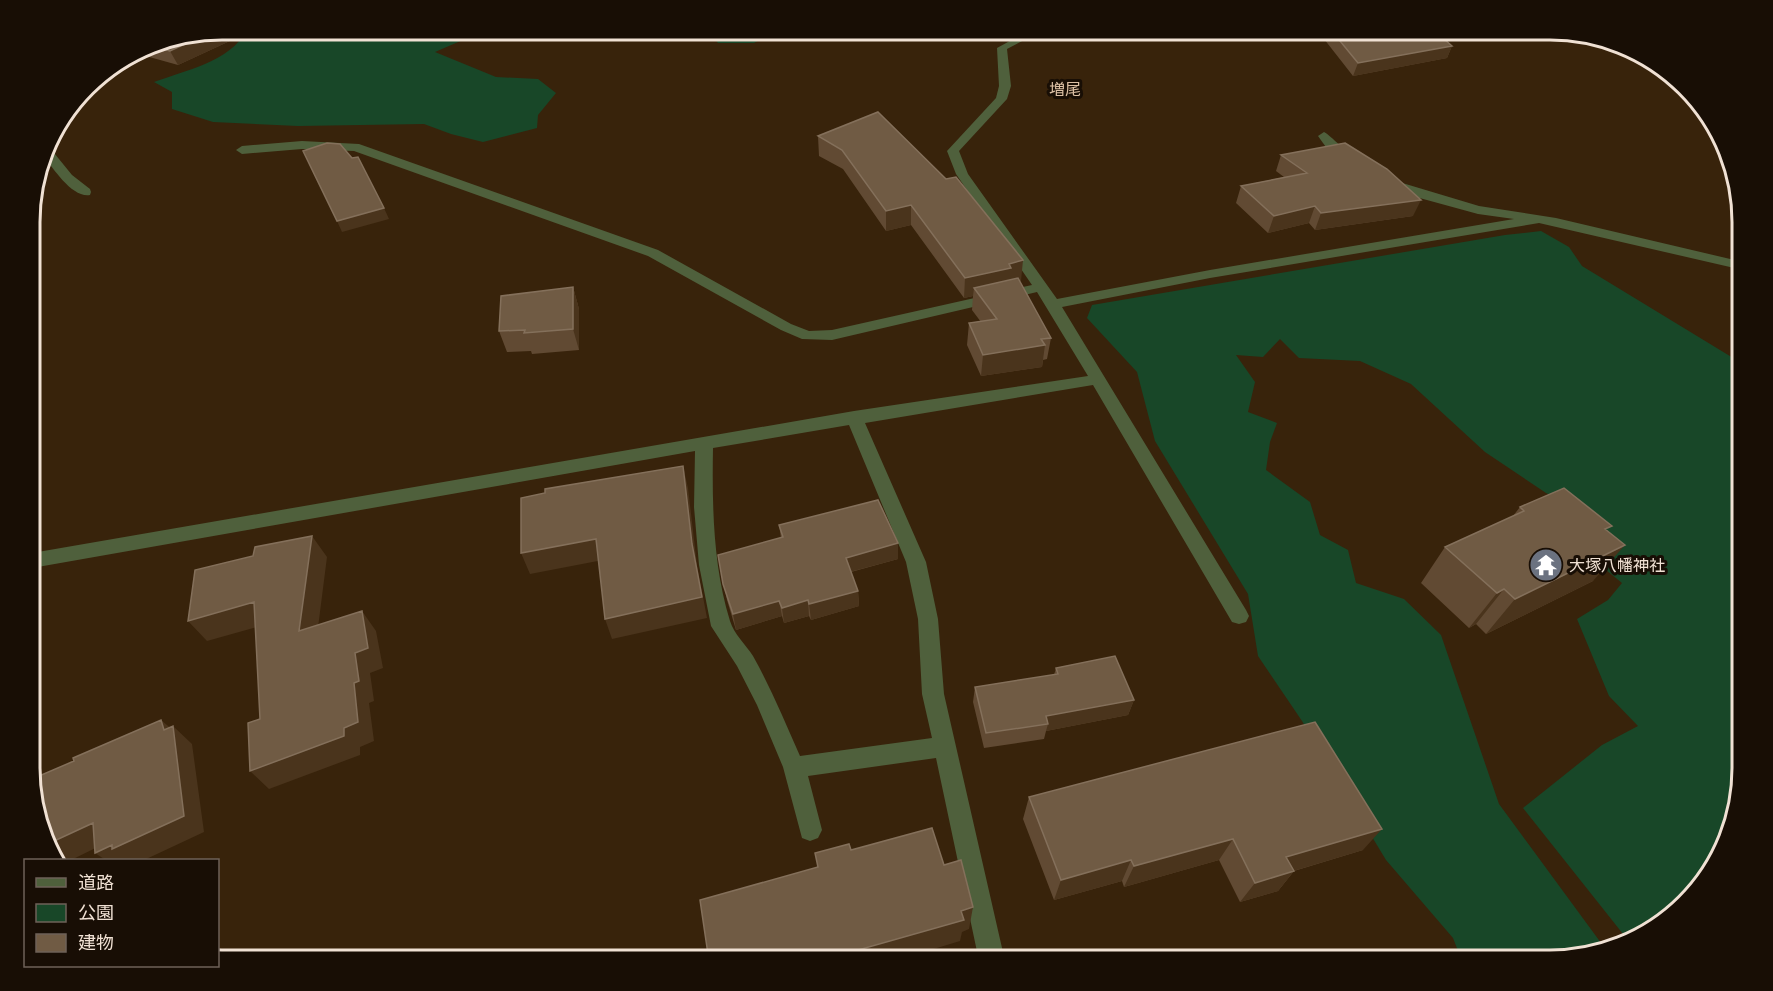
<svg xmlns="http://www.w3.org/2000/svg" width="1773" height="991" viewBox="0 0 1773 991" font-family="'Asap Condensed','Noto Sans JP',sans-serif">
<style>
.green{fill:#184728}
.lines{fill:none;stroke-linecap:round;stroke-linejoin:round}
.minor{fill:#4f603c;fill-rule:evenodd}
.wall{fill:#614a33}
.shaded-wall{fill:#4a341c}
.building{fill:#705b44;stroke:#84705b;stroke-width:1.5}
.labels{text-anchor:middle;stroke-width:6;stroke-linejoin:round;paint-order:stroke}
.far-quarter-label{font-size:16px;fill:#dcc0a5;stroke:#180e05}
.poi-label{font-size:16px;fill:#f0e1d4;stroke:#180e05;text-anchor:start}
.rim{fill:none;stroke:#f0e1d4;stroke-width:3}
</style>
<rect width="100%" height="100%" fill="#38230b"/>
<!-- green -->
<path class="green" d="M250 30H486L435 52 496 77 538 79 556 93 538 115 537 128 483 142 451 134 424 124 298 126 213 122 172 109V92L154 82C184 71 231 61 246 31Z
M707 30H766L772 33 754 43H718Z
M1541 231 1569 247 1582 266 1743 364V781L1717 864 1657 929 1627 939 1523 808 1602 745 1638 726 1609 696 1577 619 1608 600 1622 583 1595 561 1590 512 1546 493 1485 452 1411 384 1360 361 1299 358 1280 339 1263 357 1236 355 1255 382 1248 412 1277 423 1270 442 1266 470 1310 502 1320 535 1348 550 1356 583 1404 599 1441 635 1499 804 1604 947 1563 961H1462L1453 938 1386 860 1302 721 1258 656 1248 594 1155 441 1137 372 1087 318 1092 305 1505 235Z"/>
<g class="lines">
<!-- minor -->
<path class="minor" d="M1030 30H1043L1007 49 1011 86 1007 99 959 151 968 174 1057 299 1210 270 1514 219 1478 214 1394 191 1383 183 1389 179 1479 206 1556 218 1743 262V270L1539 223 1210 278 1062 307 1246 610 1249 616 1246 622 1239 624 1232 622 1093 385 865 423 926 562 938 619 944 694 1005 961H979L936 758 808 776 822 830 818 838 810 841 802 838 783 767 757 705 737 666 711 626 699 565 694 507 695 451 32 568V553L854 411 1088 376 1037 292 832 340 802 339 781 330 648 256 354 151 302 149 242 154 236 150 242 146 302 141 359 144 658 250 791 324 809 331 832 330 1032 285 956 174 947 151 996 98 999 86 997 48ZM849 425 906 562 918 619 922 694 932 738 800 756C785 722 771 688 753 656 746 645 734 634 730 621 713 566 712 505 713 448Z
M1324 132C1330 135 1350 155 1355 161L1353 164C1338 166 1326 147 1318 136Z
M47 148H50L72 175 90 189 91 192 90 195C72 198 54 169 44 157Z"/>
</g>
<!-- wall -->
<path class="wall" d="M1317 30H1434L1452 46 1447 58 1353 76Z
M228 33 232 40 178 65 135 53 149 45Z
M878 112 1021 281H1019L1051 338 1047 359 1043 360 1042 367 981 376 967 345 969 323 981 322 972 310 973 296 964 298 911 225 886 231 843 169 819 156 818 136Z
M1281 155 1413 216 1315 230 1309 223 1268 233 1236 203 1241 186 1284 177 1276 171Z
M573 287 579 309V350L532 354 531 351 507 352 499 331Z
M1520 507 1608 531 1593 581 1486 634 1476 624 1469 628 1421 583 1445 547 1513 516Z
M779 525 898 559 851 572 858 591 859 606 811 620 809 616 784 623 782 616 736 630 727 600 718 555 781 538Z
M1056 668 1134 700 1128 715 1046 731 1044 739 984 748 973 702 975 687 1054 675Z
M1029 797 1363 850 1294 871 1278 891 1240 902 1219 860 1124 887 1122 881 1054 900 1023 819Z"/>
<!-- shaded-wall -->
<path class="shaded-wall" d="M222 30H236L228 33 232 40 178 65 170 51 211 32Z
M1452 46 1447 58 1353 76 1358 63Z
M1421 200 1413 216 1315 230 1321 213Z
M911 205V225L886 231V211Z
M1315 206 1309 223 1268 233 1274 216Z
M384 208 389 219 342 232 337 221Z
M1023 260 1021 281 1009 283 974 288 973 296 964 298 965 278 1009 264Z
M573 287 579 309V350L573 329Z
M1045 345 1042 367 981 376 983 355Z
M683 466 688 488 697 565 707 618 612 639 605 619 692 544Z
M312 536 327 557 315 651 299 631Z
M596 539 603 560 530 574 521 553Z
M898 543V559L846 573V558Z
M1625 545 1593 581 1486 634 1515 599Z
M1504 589 1476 624 1469 628 1497 593Z
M858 591 859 606 811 620 809 604Z
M808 600 809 616 784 623 782 608Z
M779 601 782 616 736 630 733 614Z
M254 602 271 623 207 641 188 621Z
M362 611 376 631 383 668 370 673 374 701 369 703 374 741 360 747V755L269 789 250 771 344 728 354 683 355 653Z
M1134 700 1128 715 1046 731 1048 724 1046 716Z
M161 720 174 731 173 726 192 744 204 832 142 861H107L95 853 164 730Z
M93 823 116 838 69 861H57L50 843Z
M1382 829 1363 850 1270 878 1286 857Z
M1233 839 1219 860 1124 887 1134 866Z
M1131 860 1122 881 1054 900 1061 880Z
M1294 871 1278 891 1240 902 1255 883Z
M973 907 969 929 962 932 960 941 894 961H852L851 952Z"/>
<!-- building -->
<path class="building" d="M1331 30H1434L1452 46 1358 63Z
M211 32 170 51 149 45Z
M878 112 946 179 956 177 1023 260 1009 264 1011 268 965 278 911 205 886 211 842 150 818 136Z
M327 143 340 144 352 158 358 157 384 208 337 221 303 151Z
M1345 143 1387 169 1421 200 1321 213 1315 206 1274 216 1241 186 1307 173 1281 155Z
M1018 278 1051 338 1041 339 1045 345 983 355 969 323 997 319 974 288Z
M573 287V329L524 333 525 330 499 331 501 296Z
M683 466 692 544 702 597 605 619 596 539 521 553V498L545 493V489Z
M1564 488 1612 526 1605 529 1625 545 1515 599 1504 589 1497 593 1445 547 1524 511 1520 507Z
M878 500 898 543 846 558 858 591 809 604 808 600 782 608 779 601 733 614 723 584 718 555 783 537 779 525Z
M312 536 299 631 362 611 368 648 355 653 359 681 354 683 358 722 344 728V736L250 771 248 723 260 719 254 602 188 621 195 570 253 556 255 547Z
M1115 656 1134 700 1046 716 1048 724 986 733 975 687 1058 674 1056 668Z
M161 720 164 730 173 726 184 816 112 849V845L95 853 93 823 50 843 32 793V779L74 761 73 758Z
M1315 722 1382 829 1286 857 1294 871 1255 883 1233 839 1134 866 1131 860 1061 880 1029 797Z
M932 828 944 865 961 860 973 907 961 911 964 920 851 952 853 961H709L700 900 818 867 815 853 849 844 851 850Z"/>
<!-- icons -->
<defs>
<symbol id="temple-disc" viewBox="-11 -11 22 22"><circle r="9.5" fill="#6b7280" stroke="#180e05"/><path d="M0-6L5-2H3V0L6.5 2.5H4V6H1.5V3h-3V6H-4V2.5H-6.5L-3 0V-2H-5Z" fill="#fff"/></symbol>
</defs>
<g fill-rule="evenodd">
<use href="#temple-disc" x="1527" y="546" width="38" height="38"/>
</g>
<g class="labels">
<!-- far-quarter labels -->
<g class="far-quarter-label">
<text x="1065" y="95">増尾</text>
</g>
<!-- poi labels -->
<g class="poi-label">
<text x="1569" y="571">大塚八幡神社</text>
</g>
</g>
<!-- crop -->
<path d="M0 0H1773V991H0ZM222 40H1550A182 182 0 0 1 1732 222V768A182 182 0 0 1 1550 950H222A182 182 0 0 1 40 768V222A182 182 0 0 1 222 40Z" fill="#180e05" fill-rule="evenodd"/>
<path class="rim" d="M222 40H1550A182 182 0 0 1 1732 222V768A182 182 0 0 1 1550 950H222A182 182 0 0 1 40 768V222A182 182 0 0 1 222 40Z"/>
<!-- legend -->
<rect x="24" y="859" width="195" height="108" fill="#180e05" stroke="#6e6258" stroke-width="1.5"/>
<rect x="36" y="878" width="30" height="9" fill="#4f603c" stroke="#6e6258" stroke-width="1.5"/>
<text x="78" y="889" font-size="18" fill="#f0e1d4">道路</text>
<rect x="36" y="904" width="30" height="18" fill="#184728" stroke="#6e6258" stroke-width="1.5"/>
<text x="78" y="919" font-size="18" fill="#f0e1d4">公園</text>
<rect x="36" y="934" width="30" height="18" fill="#705b44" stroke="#6e6258" stroke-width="1.5"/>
<text x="78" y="949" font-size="18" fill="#f0e1d4">建物</text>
</svg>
